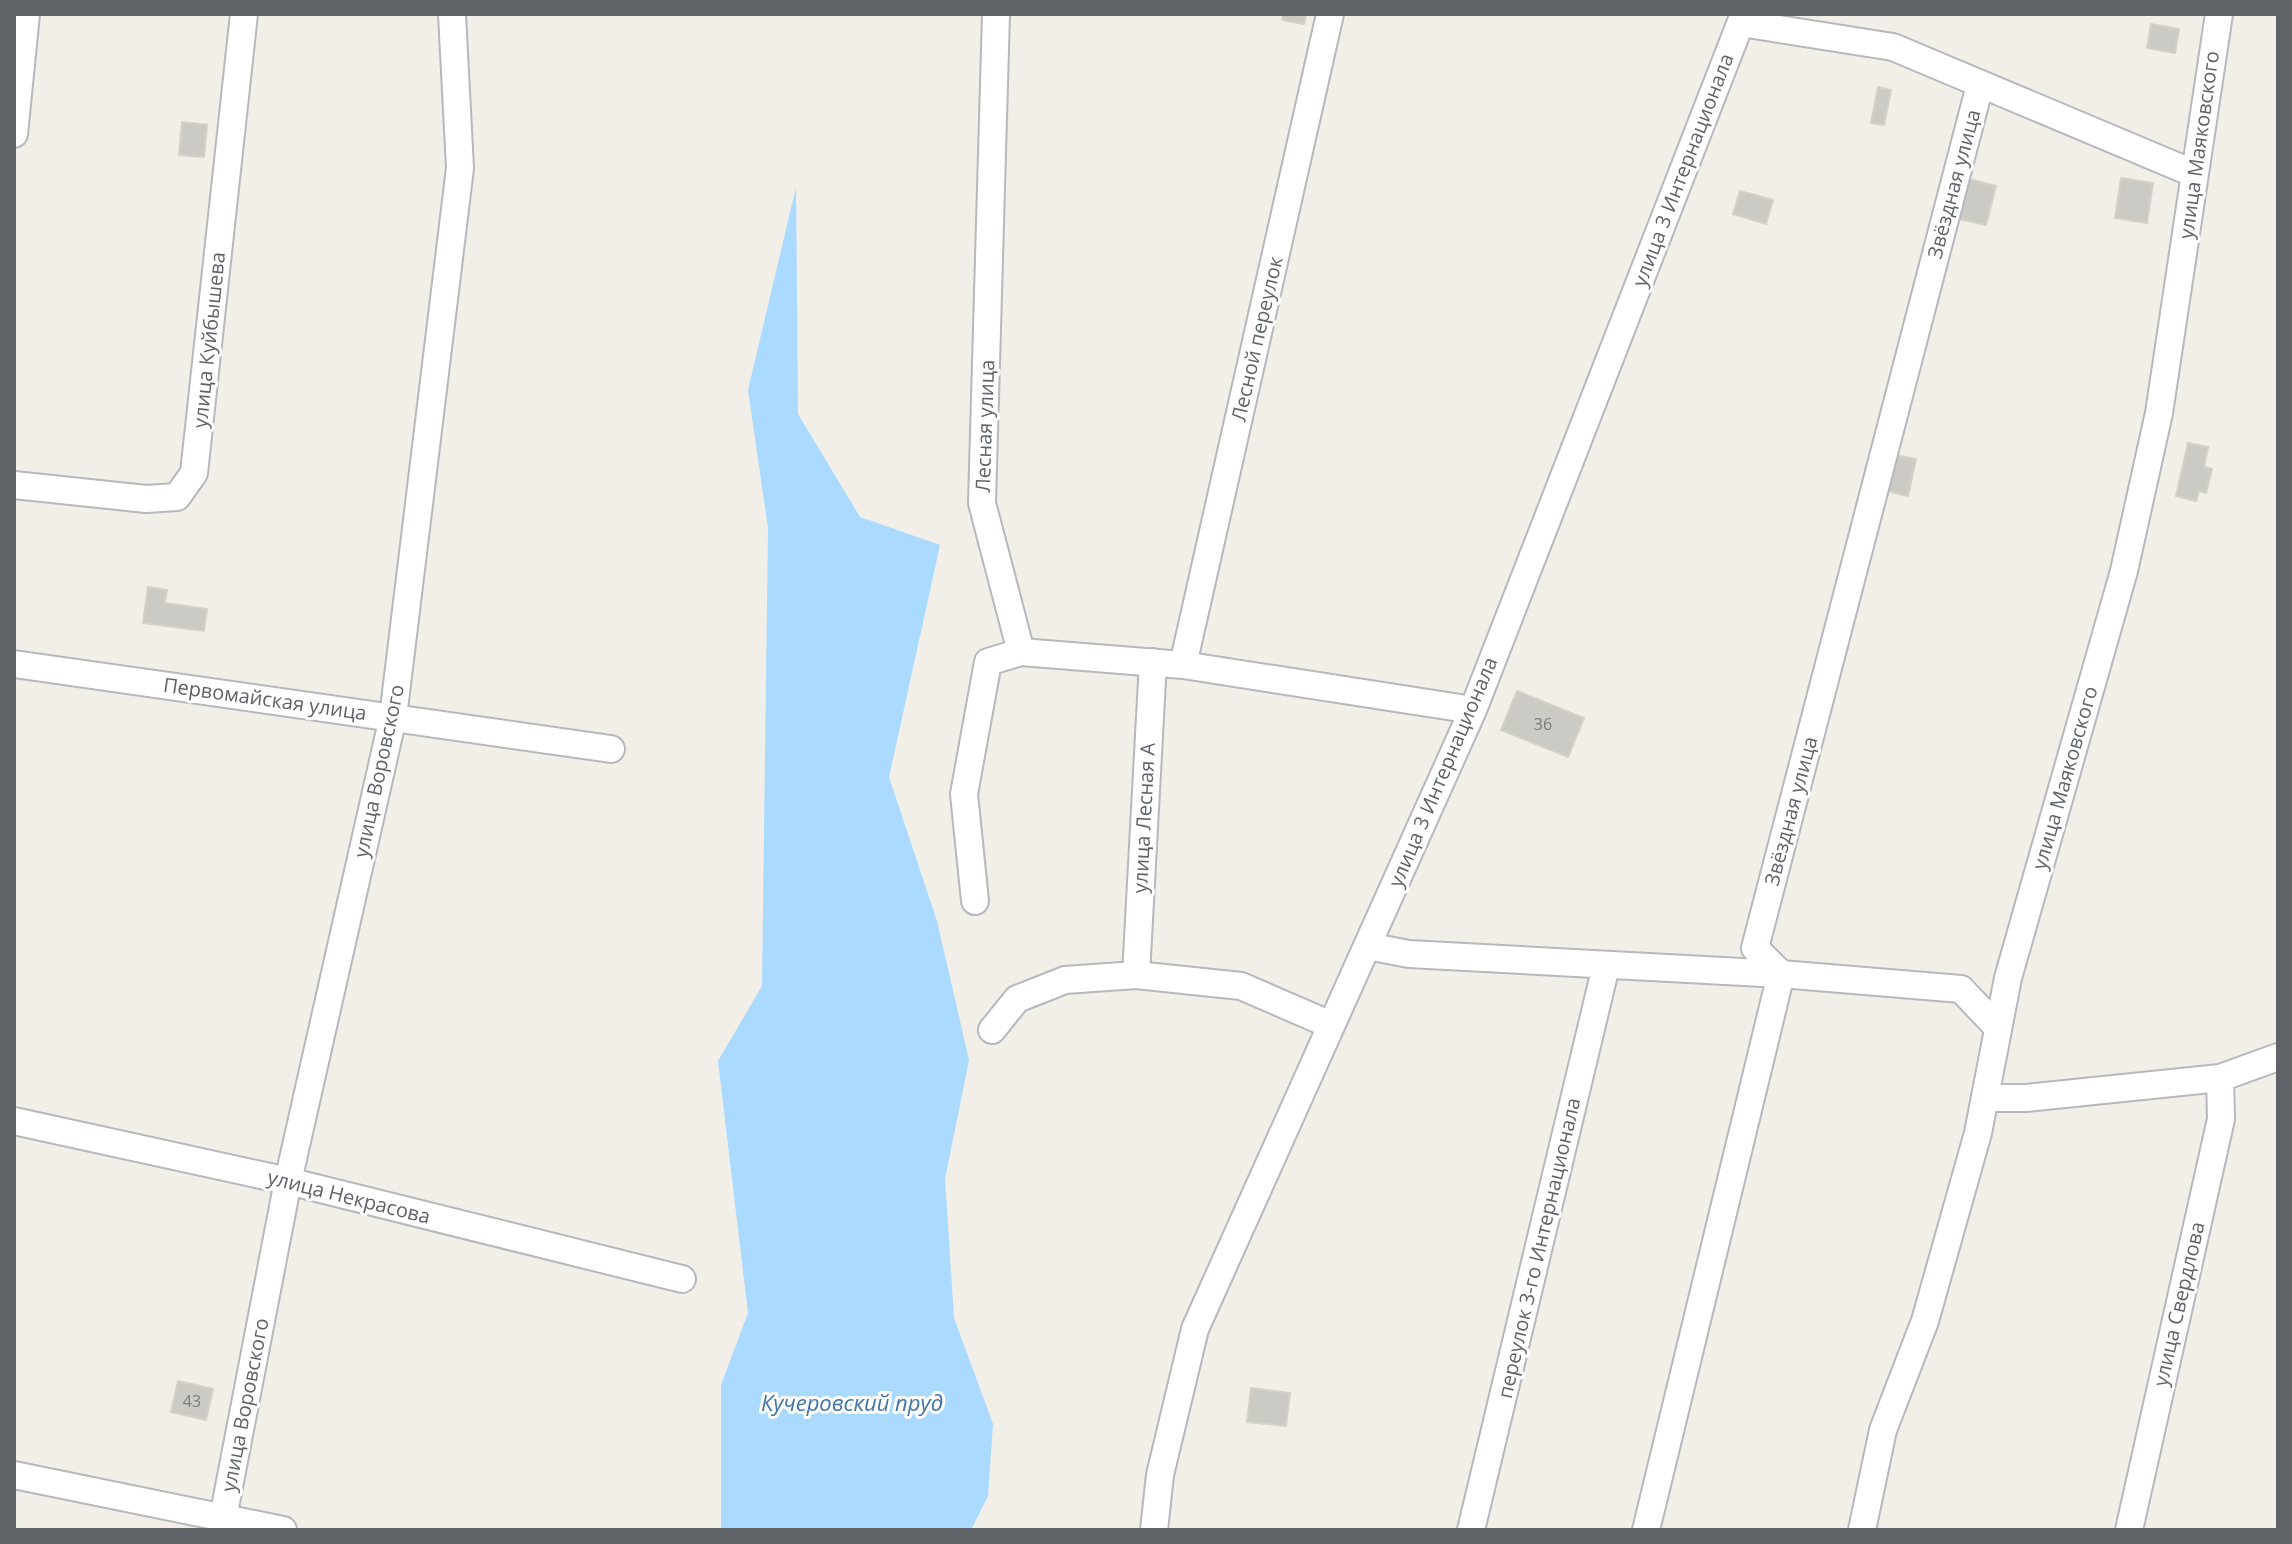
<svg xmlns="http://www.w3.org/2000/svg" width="2292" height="1544" viewBox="0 0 2292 1544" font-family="'Open Sans',sans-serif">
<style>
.water{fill:#aadaff}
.building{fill:#cccac5;stroke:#d6d1c6;stroke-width:2}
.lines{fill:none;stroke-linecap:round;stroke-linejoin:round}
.minor-casing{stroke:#b5b8bc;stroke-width:30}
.minor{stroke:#fff;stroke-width:26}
.labels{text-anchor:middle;stroke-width:6;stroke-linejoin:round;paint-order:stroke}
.number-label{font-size:16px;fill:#7a7d7f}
.street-label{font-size:20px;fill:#5f6368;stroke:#fff}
.water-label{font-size:22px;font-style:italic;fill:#4174aa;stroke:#fff}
</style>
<rect width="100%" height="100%" fill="#f1efe8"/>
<!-- water -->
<path class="water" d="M796 187 798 414 860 517 940 545 889 777 937 921 969 1060 945 1179 954 1318 993 1424 988 1496 971 1530H721V1385L748 1313 718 1061 762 986 768 528 748 390Z"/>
<!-- building -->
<path class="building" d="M1283 14H1306L1304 24 1282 20Z
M2151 24 2179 29 2175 53 2147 48Z
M1878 87 1891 90 1884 125 1871 123Z
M182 122 207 125 204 157 179 155Z
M2121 178 2153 183 2147 223 2115 218Z
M1969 179 1996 186 1986 225 1959 219Z
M1740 191 1773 200 1766 224 1733 214Z
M2188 443 2208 447 2204 467 2212 469 2206 493 2199 491 2196 501 2176 496Z
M1895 455 1916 459 1908 496 1887 491Z
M148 587 167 590 165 603 207 609 204 631 143 623Z
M1517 691 1584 718 1568 757 1501 730Z
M178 1381 213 1389 206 1420 171 1412Z
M1251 1388 1290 1393 1286 1426 1247 1422Z"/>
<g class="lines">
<defs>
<path id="minor" d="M1741 23 1893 47 2195 174
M14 134 26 14
M14 485 146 499 177 497 194 473 244 14
M1021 652 1183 665 1473 710
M14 664 611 749
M1183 665 1330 14
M975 901 964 794 988 662 1021 652 982 503 996 14
M1367 946 1409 954 1781 974 1961 989 1998 1028
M1136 975 1153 662
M992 1030 1017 999 1065 980 1136 975 1241 986 1331 1025
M1985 1098H2026L2220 1078 2278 1057
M14 1121 288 1181 682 1279
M14 1475 283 1530
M223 1518 288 1181 393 717 460 168 452 14
M1154 1530 1160 1475 1195 1329 1473 710 1744 14
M1471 1530 1606 966
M1646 1530 1781 974 1755 948 1980 85
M1862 1530 1883 1430 1925 1321 1978 1133 2008 978 2124 571 2159 413 2219 14
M2129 1530 2221 1119 2220 1078"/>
</defs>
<!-- minor casing -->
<use href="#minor" class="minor-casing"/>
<!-- minor -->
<use href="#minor" class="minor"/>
</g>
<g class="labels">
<!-- number labels -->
<g class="number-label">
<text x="1543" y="730">36</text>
<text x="192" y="1407">43</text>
</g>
<!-- street labels -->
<g class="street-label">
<text transform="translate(2199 145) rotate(-82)" y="7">улица Маяковского</text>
<text transform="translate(1683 170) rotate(-69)" y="7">улица 3 Интернационала</text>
<text transform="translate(1954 184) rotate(-75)" y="7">Звёздная улица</text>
<text transform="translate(1257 339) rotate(-77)" y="7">Лесной переулок</text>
<text transform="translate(209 340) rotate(-84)" y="7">улица Куйбышева</text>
<text transform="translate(985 426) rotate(-88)" y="7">Лесная улица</text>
<text transform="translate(265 699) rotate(8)" y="7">Первомайская улица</text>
<text transform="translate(379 771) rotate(-78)" y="7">улица Воровского</text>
<text transform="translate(1443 772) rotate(-67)" y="7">улица 3 Интернационала</text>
<text transform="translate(2065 778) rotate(-74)" y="7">улица Маяковского</text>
<text transform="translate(1791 811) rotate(-75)" y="7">Звёздная улица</text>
<text transform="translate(1144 818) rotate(-87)" y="7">улица Лесная А</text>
<text transform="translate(349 1197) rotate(14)" y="7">улица Некрасова</text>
<text transform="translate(1539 1248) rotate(-77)" y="7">переулок 3-го Интернационала</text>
<text transform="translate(2179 1304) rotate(-77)" y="7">улица Свердлова</text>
<text transform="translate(245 1405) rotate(-79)" y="7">улица Воровского</text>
</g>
<!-- water labels -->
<g class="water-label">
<text x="852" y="1411">Кучеровский пруд</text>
</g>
</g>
<!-- border -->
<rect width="2292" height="1544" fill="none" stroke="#5f6368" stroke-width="32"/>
</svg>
